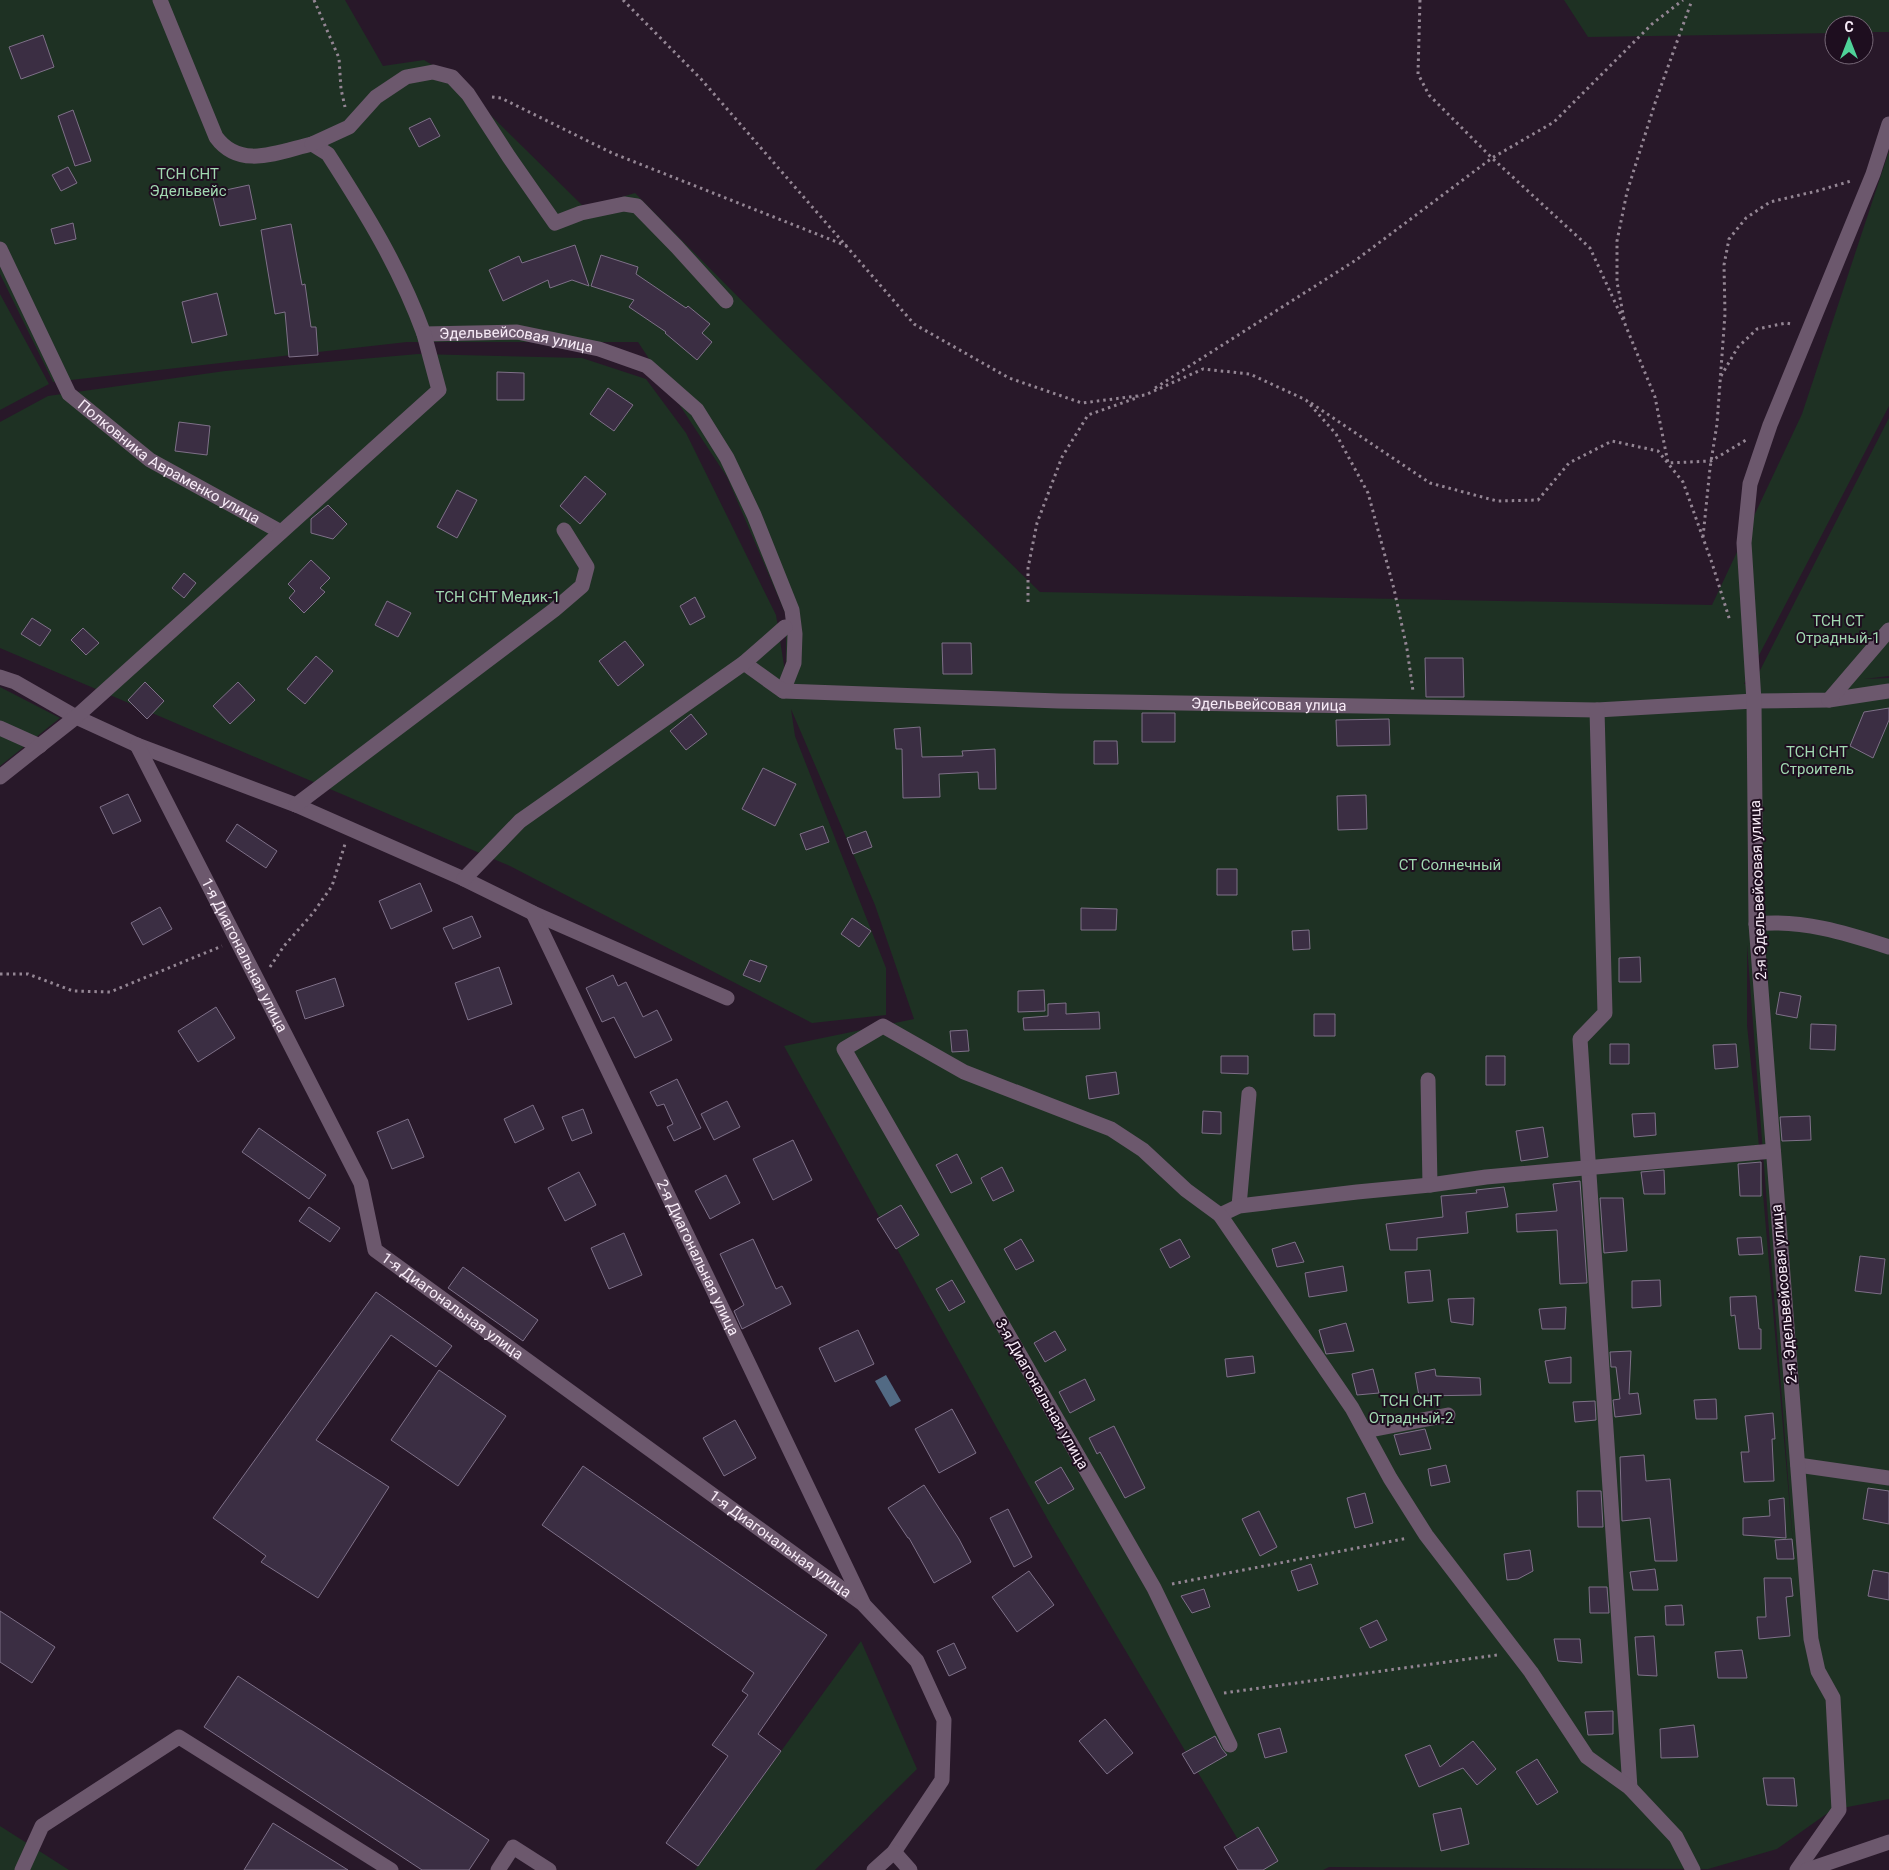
<svg xmlns="http://www.w3.org/2000/svg" width="1889" height="1870" viewBox="0 0 1889 1870" font-family="Roboto,sans-serif">
<style>
.green{fill:#1e3123;fill-rule:evenodd}
.water{fill:#526a84}
.building{fill:#3b2e43;stroke:#7e7088}
.lines{fill:none;stroke-linecap:round;stroke-linejoin:round}
.path{stroke:#948694;stroke-width:3;stroke-dasharray:2.5 4;stroke-linecap:butt}
.minor{stroke:#6c586d;stroke-width:15}
.labels{text-anchor:middle;stroke-width:4;stroke-linejoin:round;paint-order:stroke}
.park-label{font-size:15px;fill:#a1d9b1;stroke:#1e0e1f}
.street-label{font-size:15px;fill:#f8ecf8;stroke:#1e0e1f}
</style>
<rect width="100%" height="100%" fill="#281829"/>
<!-- green -->
<path class="green" d="M0 0H345L383 66 424 60 452 77 585 208 635 193 778 337 1040 592 1712 605 1802 414 1889 151V406L1744 684H1753L1889 418V676L1864 679 1889 678V1799L1832 1810 1777 1849 1708 1869 1329 1867 1323 1870H1256L1052 1527 784 1046 914 1019 875 905 791 709 795 736 886 968V1015L812 1023 510 866 0 648V422L48 396 225 371 418 354 582 358 646 379 686 433 776 615 786 678V615L727 477 638 342H407L53 382 0 274ZM1747 945 1794 1556 1756 1112 1747 1025Z
M1564 0H1889V32H1864V25H1834V33L1588 37Z
M0 294 49 384 0 410Z
M0 687 60 718 0 766Z
M861 1641 917 1769 815 1870H695Z
M0 1826 69 1870H0Z"/>
<!-- water -->
<path class="water" d="M886 1375 901 1401 890 1407 875 1381Z"/>
<!-- building -->
<path class="building" d="M43 35 54 67 21 79 9 47Z
M73 110 91 161 75 166 58 116Z
M430 118 440 136 419 147 409 128Z
M68 167 77 183 61 191 52 175Z
M249 185 256 219 220 226 212 193Z
M73 223 76 239 55 244 51 229Z
M291 224 302 285 305 284 311 327H316L318 355 289 357 285 312 275 314 261 230Z
M575 245 589 286 572 280 550 288 548 280 503 301 489 270 519 256 522 263Z
M601 255 638 267 636 274 686 308 688 306 710 324 702 333 712 342 697 360 665 333 666 332 629 307 634 300 591 286Z
M217 293 227 335 192 343 182 302Z
M497 372 524 373V400H497Z
M608 388 633 405 614 431 590 414Z
M179 422 210 426 207 455 175 451Z
M585 476 606 494 580 524 560 506Z
M457 490 477 500 457 538 437 527Z
M328 505 347 524 333 539 311 533V519Z
M311 560 330 578 320 588 325 592 304 613 289 598 295 591 288 584Z
M184 573 196 583 184 598 172 588Z
M695 597 705 617 690 625 680 606Z
M387 601 411 613 398 637 375 625Z
M32 618 51 630 40 646 21 634Z
M83 628 99 643 86 655 71 640Z
M625 641 644 665 618 686 599 661Z
M942 643H971L972 674H943Z
M316 656 333 671 305 704 287 689Z
M1425 658H1463L1464 697H1426Z
M145 682 164 701 147 719 128 700Z
M238 682 255 700 230 724 213 706Z
M1889 708V720L1873 758 1850 746 1864 712Z
M1142 713H1175V742H1142Z
M691 714 707 734 686 750 670 731Z
M1389 719 1390 745 1337 746 1336 720Z
M920 727 922 757 963 756 962 751 995 749 996 789H979L978 772 939 774 940 797 903 798 902 749H896L894 729Z
M1094 741H1117L1118 764H1094Z
M763 768 796 784 775 826 742 809Z
M128 794 141 821 113 834 100 807Z
M1366 795 1367 829 1338 830 1337 796Z
M237 824 277 851 266 868 226 841Z
M823 826 829 842 806 850 800 834Z
M866 831 872 847 853 854 847 838Z
M1217 869H1237V895H1217Z
M420 883 432 911 391 929 379 901Z
M160 907 172 929 143 945 131 923Z
M1081 908 1117 909 1116 930H1081Z
M472 916 481 937 453 949 443 928Z
M852 918 871 931 859 947 841 934Z
M1309 930 1310 949 1293 950 1292 931Z
M1640 957 1641 982H1619V958Z
M750 960 767 966 760 982 743 975Z
M499 967 512 1004 468 1020 455 983Z
M613 975 618 986 626 982 643 1017 657 1010 672 1040 635 1058 614 1017 602 1022 586 988Z
M335 978 344 1006 305 1019 296 991Z
M1044 990 1045 1011 1018 1012V991Z
M1780 992 1801 996 1797 1018 1776 1014Z
M1066 1003V1014L1099 1012 1100 1029 1024 1030 1023 1018 1048 1016V1004Z
M216 1007 235 1038 198 1062 178 1031Z
M1314 1014H1335V1036H1314Z
M1811 1024 1836 1025 1835 1050 1810 1049Z
M967 1030 969 1051 952 1052 950 1031Z
M1610 1044H1629V1064H1610Z
M1736 1044 1738 1067 1715 1069 1713 1045Z
M1221 1056H1248V1074L1221 1073Z
M1486 1056H1505V1085H1486Z
M1116 1072 1119 1094 1089 1099 1086 1076Z
M677 1079 701 1128 674 1141 667 1127 673 1124 664 1104 657 1106 650 1092Z
M727 1101 740 1127 714 1140 701 1114Z
M533 1105 544 1129 515 1143 504 1119Z
M583 1109 592 1133 572 1141 562 1117Z
M1203 1111 1221 1112V1134L1202 1133Z
M1655 1113 1656 1135 1634 1137 1632 1114Z
M1810 1116 1811 1140 1782 1141 1780 1117Z
M408 1119 424 1157 392 1169 377 1132Z
M1543 1127 1548 1157 1521 1161 1516 1131Z
M259 1128 326 1175 309 1199 242 1152Z
M793 1140 812 1180 773 1200 753 1159Z
M957 1154 972 1183 951 1193 936 1165Z
M1761 1162V1196H1740L1738 1164Z
M1002 1167 1014 1191 993 1201 981 1178Z
M1664 1170 1665 1194H1644L1641 1172Z
M579 1172 596 1205 565 1221 548 1188Z
M726 1175 740 1203 710 1219 695 1191Z
M1580 1181 1587 1283 1560 1284 1557 1230 1517 1232 1516 1214 1557 1211 1553 1184Z
M1504 1187 1508 1207 1466 1212 1468 1233 1417 1238V1250H1390L1386 1224 1443 1217 1441 1196 1477 1193 1476 1190Z
M1600 1198H1623L1627 1251 1604 1253Z
M901 1205 919 1235 896 1249 877 1219Z
M309 1207 340 1228 330 1242 299 1221Z
M624 1233 642 1275 609 1289 591 1248Z
M1761 1237 1763 1254 1739 1255 1737 1238Z
M753 1239 776 1289 782 1286 791 1304 742 1329 734 1311 744 1305 720 1254Z
M1021 1239 1034 1261 1016 1270 1004 1249Z
M1180 1239 1190 1257 1170 1268 1160 1249Z
M1295 1242 1304 1262 1277 1267 1272 1249Z
M1860 1256 1885 1259 1881 1294 1855 1291Z
M1343 1266 1347 1291 1309 1297 1305 1273Z
M463 1267 538 1320 523 1341 448 1288Z
M1430 1270 1433 1301 1408 1303 1405 1272Z
M952 1280 965 1302 949 1311 936 1289Z
M1660 1280 1661 1306 1632 1308V1281Z
M376 1292 452 1346 436 1367 391 1335 316 1440 389 1487 318 1598 261 1562 266 1556 213 1518Z
M1756 1296 1759 1329H1761V1349H1739L1735 1315 1731 1316 1730 1297Z
M1474 1298 1473 1325 1451 1322 1448 1299Z
M1566 1307 1565 1329H1542L1539 1309Z
M1346 1323 1354 1351 1326 1354 1319 1330Z
M858 1330 874 1364 835 1382 819 1348Z
M1055 1331 1066 1350 1045 1362 1034 1343Z
M1631 1351 1629 1394 1638 1393 1641 1414 1615 1417 1613 1400 1620 1399 1616 1367H1611L1610 1352Z
M1253 1356 1255 1373 1227 1377 1225 1359Z
M1571 1357V1383H1549L1545 1361Z
M1373 1369 1379 1393 1357 1395 1352 1374Z
M1435 1369 1436 1376 1480 1378 1481 1395 1419 1396 1415 1373Z
M439 1370 506 1416 458 1486 391 1440Z
M1085 1379 1095 1400 1070 1413 1059 1392Z
M1716 1399 1717 1419H1696L1694 1400Z
M1595 1401 1596 1420 1575 1422 1573 1402Z
M952 1409 976 1453 939 1473 915 1429Z
M1773 1413 1775 1439H1772L1774 1481 1744 1482 1741 1452H1749L1745 1416Z
M735 1420 756 1458 724 1476 703 1438Z
M1114 1426 1145 1488 1125 1498 1100 1452 1097 1454 1089 1438Z
M1425 1429 1431 1449 1400 1455 1394 1435Z
M1644 1455 1646 1481 1670 1479 1677 1561H1655L1650 1518 1622 1521 1620 1457Z
M1446 1465 1450 1482 1431 1486 1428 1469Z
M583 1466 827 1635 758 1734 781 1751 698 1866 666 1843 728 1756 712 1745 748 1695 742 1691 754 1673 542 1525Z
M1061 1467 1074 1489 1048 1504 1035 1482Z
M924 1485 959 1539 971 1562 934 1583 909 1538H908L888 1508Z
M1868 1488 1889 1491V1524L1863 1519Z
M1577 1491H1601L1603 1527H1578Z
M1365 1493 1373 1523 1355 1528 1347 1498Z
M1784 1498 1786 1538 1743 1535V1518L1770 1516 1769 1500Z
M1008 1509 1032 1557 1014 1567 990 1518Z
M1259 1511 1277 1547 1260 1556 1242 1519Z
M1792 1539 1794 1559H1777L1775 1540Z
M1530 1550 1533 1571 1518 1579 1507 1580 1504 1554Z
M1311 1564 1318 1584 1298 1591 1291 1571Z
M1655 1569 1658 1590H1633L1630 1572Z
M1873 1570 1889 1573V1600L1868 1596Z
M1029 1571 1054 1605 1017 1632 992 1597Z
M1764 1578H1791L1793 1596 1786 1597 1790 1636 1759 1639 1757 1617H1766Z
M1589 1587H1607L1609 1613H1590Z
M1204 1589 1210 1607 1192 1613 1181 1596Z
M1682 1605 1684 1625H1666L1665 1606Z
M0 1611 55 1647 32 1683 0 1662Z
M1377 1620 1387 1640 1370 1648 1360 1628Z
M1654 1636 1657 1676 1638 1675 1635 1637Z
M1554 1639H1580L1582 1663 1558 1661Z
M954 1643 966 1668 949 1676 937 1651Z
M1742 1650 1747 1678H1718L1715 1652Z
M238 1676 489 1840 469 1870H422L204 1727Z
M1613 1711V1734L1588 1735 1585 1712Z
M1105 1719 1133 1753 1107 1774 1079 1741Z
M1694 1725 1698 1757 1661 1758 1660 1729Z
M1280 1728 1287 1752 1265 1758 1258 1734Z
M1215 1736 1222 1749 1227 1755 1194 1774 1182 1754Z
M1473 1741 1496 1769 1477 1785 1463 1768 1419 1787 1405 1755 1430 1745 1440 1767Z
M1537 1759 1558 1792 1537 1805 1516 1772Z
M1763 1778H1794L1797 1806 1767 1805Z
M1461 1808 1469 1844 1441 1851 1433 1814Z
M273 1823 348 1870H244Z
M1258 1827 1278 1861 1263 1870H1238L1224 1847Z"/>
<g class="lines">
<!-- path -->
<path class="path" d="M314 0 339 58 341 89 345 107
M623 0 701 79 914 324 1009 378 1082 403 1145 395 1203 369 1250 374 1306 400 1336 434 1368 493 1394 589 1407 649 1413 691
M1420 0 1418 74 1429 95 1492 158 1590 248 1625 324 1655 397 1668 463 1711 461 1746 440
M492 97 501 98 612 153 847 246
M1624 319 1617 282V241L1627 192 1656 100 1692 0
M1721 376 1738 347 1757 329 1786 323 1792 324
M1155 388 1356 260 1492 158 1554 122 1652 24 1683 0
M1311 403 1430 483 1497 501 1538 500 1569 463 1612 441 1658 451 1683 482 1712 563 1730 621
M1703 537 1710 468 1717 424 1725 314 1724 265 1729 239 1746 218 1770 202 1817 191 1851 181
M1028 602V568L1037 523 1062 457 1088 415 1139 397
M270 967 284 946 313 913 332 886 345 844
M0 974H28L73 991 110 992 222 946
M1172 1584 1408 1538
M1224 1693 1497 1655"/>
<!-- minor -->
<g class="minor">
<path id="s1" d="M160 0 216 137C240 170 278 152 312 144L328 154C366 213 400 268 424 334L517 332 599 349 647 366 697 410 727 458 754 515 792 610 795 634 794 663 783 691"/>
<path d="M312 144 349 127 376 97 406 77 433 72 452 77 468 94 509 157 555 223 581 213 624 204 637 206 677 247 726 301"/>
<path id="s2" d="M0 249 69 394 150 460 281 532"/>
<path id="s3" d="M744 663 783 691 1059 701 1597 710 1754 701 1829 700 1889 691"/>
<path d="M0 677 15 682 76 717 137 745 296 805 464 879 533 913 727 998"/>
<path d="M1829 700 1889 630"/>
<path d="M1597 710 1605 1013 1580 1039 1630 1788"/>
<path d="M0 728 40 746"/>
<path id="s4" d="M137 745 361 1183 375 1250 863 1604 917 1661 944 1720 942 1780 894 1852 874 1870"/>
<path d="M0 777 76 717 439 390 424 334"/>
<path d="M296 805 554 610 582 586 587 567 564 530"/>
<path d="M464 879 520 821 744 663 785 627"/>
<path id="s5" d="M533 913 863 1603"/>
<path d="M1756 924C1801 919 1846 933 1889 947"/>
<path d="M1428 1080 1430 1185"/>
<path d="M1239 1206 1249 1094"/>
<path d="M1220 1215 1239 1206 1357 1192 1430 1185 1486 1177 1773 1151"/>
<path d="M1365 1431 1448 1415"/>
<path d="M1798 1465 1889 1478"/>
<path d="M1230 1745 1154 1588 844 1049 883 1026 964 1072 1111 1129 1143 1150 1186 1190 1220 1215 1352 1408 1390 1478 1426 1535 1531 1672 1587 1757 1630 1788 1676 1837 1693 1870"/>
<path d="M894 1852 910 1870"/>
<path d="M22 1870 42 1826 179 1737 391 1870"/>
<path d="M498 1870 513 1847 549 1870"/>
<path d="M1797 1870 1839 1810 1833 1698 1818 1671 1811 1639 1756 924 1754 701 1744 543 1750 484 1770 425 1873 174 1889 124"/>
<path d="M1807 1870 1889 1842"/>
</g>
</g>
<g class="labels">
<!-- park labels -->
<g class="park-label">
<text x="188" y="179">ТСН СНТ<tspan x="188" dy="17">Эдельвейс</tspan></text>
<text x="498" y="602">ТСН СНТ Медик-1</text>
<text x="1838" y="626">ТСН СТ<tspan x="1838" dy="17">Отрадный-1</tspan></text>
<text x="1817" y="757">ТСН СНТ<tspan x="1817" dy="17">Строитель</tspan></text>
<text x="1450" y="870">СТ Солнечный</text>
<text x="1411" y="1406">ТСН СНТ<tspan x="1411" dy="17">Отрадный-2</tspan></text>
</g>
<!-- street labels -->
<g class="street-label">
<text dy="5" stroke="none"><textPath href="#s1" startOffset="568">Эдельвейсовая улица</textPath></text>
<text dy="5" stroke="none"><textPath href="#s2" startOffset="282">Полковника Авраменко улица</textPath></text>
<text dy="5" stroke="none"><textPath href="#s3" startOffset="534">Эдельвейсовая улица</textPath></text>
<text transform="translate(1758 890) rotate(-92)" y="5">2-я Эдельвейсовая улица</text>
<text dy="5" stroke="none"><textPath href="#s4" startOffset="236">1-я Диагональная улица</textPath></text>
<text dy="5" stroke="none"><textPath href="#s5" startOffset="382">2-я Диагональная улица</textPath></text>
<text transform="translate(1784 1294) rotate(-95)" y="5">2-я Эдельвейсовая улица</text>
<text dy="5" stroke="none"><textPath href="#s4" startOffset="656">1-я Диагональная улица</textPath></text>
<text transform="translate(1042 1394) rotate(60)" y="5">3-я Диагональная улица</text>
<text dy="5" stroke="none"><textPath href="#s4" startOffset="1061">1-я Диагональная улица</textPath></text>
</g>
</g>
<!-- north arrow -->
<g transform="translate(1849 40)"><circle r="24" fill="#1e0e1f" stroke="#756776"/>
<path d="M0-4L9 19L0 12L-9 19Z" fill="#4fd399"/>
<text y="-8" font-size="14" font-weight="bold" text-anchor="middle" fill="#f8ecf8">С</text>
</g>
</svg>
